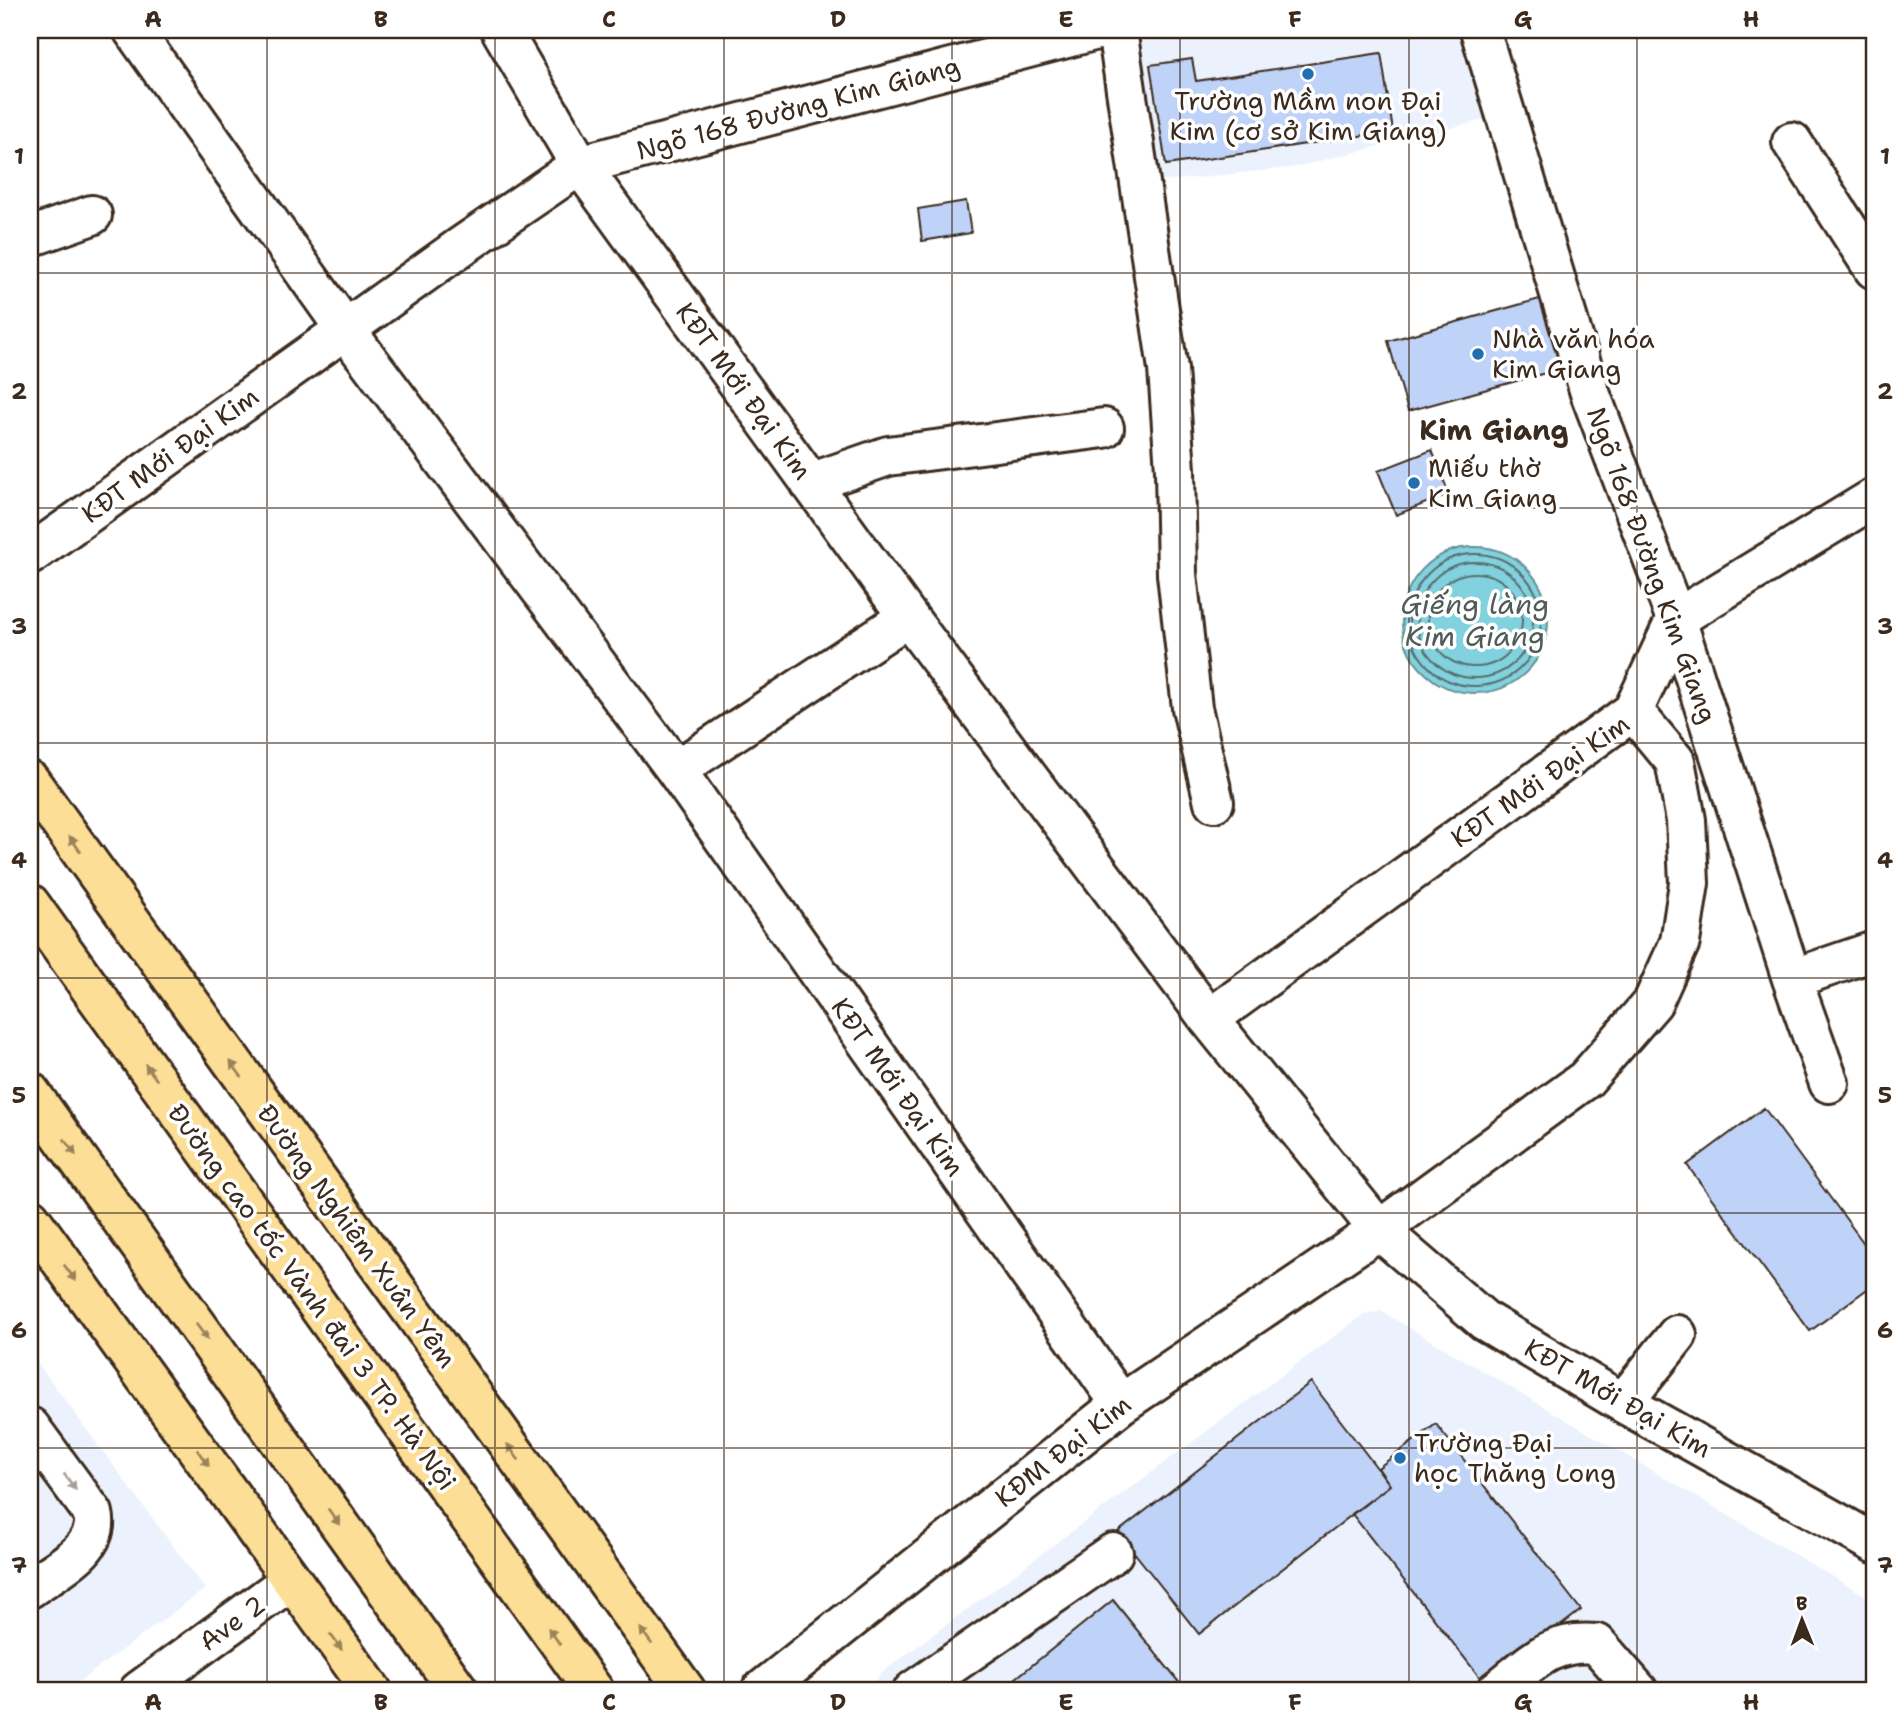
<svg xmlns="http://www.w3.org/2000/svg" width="1904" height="1721" viewBox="0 0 1904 1721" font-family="'Shantell Sans',sans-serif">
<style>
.built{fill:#ecf2fd}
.water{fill:#82d1df;stroke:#668e92;stroke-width:2}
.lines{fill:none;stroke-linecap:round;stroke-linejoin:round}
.shore{stroke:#576d6b;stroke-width:2}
.building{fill:#bfd3f8;stroke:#3b2a1e;stroke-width:2}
.minor-casing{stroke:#3b2a1e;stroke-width:44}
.major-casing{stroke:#3b2a1e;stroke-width:44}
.highway-casing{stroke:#3b2a1e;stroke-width:44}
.minor{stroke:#fff;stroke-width:38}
.major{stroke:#fdde96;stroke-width:38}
.highway{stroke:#fdde96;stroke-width:38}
.oneway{fill:#9c845a}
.oneway2{fill:#a79f9a}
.grid{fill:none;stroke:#3b2a1e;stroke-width:2;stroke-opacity:0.55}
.poi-dot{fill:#1f6fb2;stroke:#fff;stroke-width:2.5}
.labels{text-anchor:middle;stroke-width:7;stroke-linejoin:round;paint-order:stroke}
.poi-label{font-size:26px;fill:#3b2a1e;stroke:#fff;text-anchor:start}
.street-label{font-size:26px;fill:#3b2a1e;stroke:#fff}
.neighbourhood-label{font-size:28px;font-weight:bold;fill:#3b2a1e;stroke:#fff}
.water-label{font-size:28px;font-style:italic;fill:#505c58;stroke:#fff}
.neatline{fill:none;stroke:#3b2a1e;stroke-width:2.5}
.grid-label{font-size:23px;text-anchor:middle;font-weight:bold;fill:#3b2a1e}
</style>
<rect width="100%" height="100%" fill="#fff"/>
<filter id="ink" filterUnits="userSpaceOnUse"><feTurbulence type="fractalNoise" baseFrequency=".0143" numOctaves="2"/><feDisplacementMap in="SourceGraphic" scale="14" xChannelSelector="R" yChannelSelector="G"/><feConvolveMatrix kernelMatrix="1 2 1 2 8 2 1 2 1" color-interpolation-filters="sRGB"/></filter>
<g filter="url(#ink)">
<!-- built -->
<path class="built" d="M1135 30H1468L1495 117 1296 167 1149 183Z
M1381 1311 1874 1601V1691H869L880 1674 1363 1315Z
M30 1353 205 1589 66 1691H30Z"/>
<!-- water -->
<path class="water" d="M1402 620a73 73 0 1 1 146 0a73 73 0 1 1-146 0Z"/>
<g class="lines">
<!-- shore -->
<path class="shore" d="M1409 620a66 66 0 1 1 132 0a66 66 0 1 1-132 0Z
M1417 620a58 58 0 1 1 116 0a58 58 0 1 1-116 0Z
M1428 620a47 47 0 1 1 94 0a47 47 0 1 1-94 0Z"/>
</g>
<!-- building -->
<path class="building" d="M1381 53 1393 131 1166 165 1150 65 1192 59 1196 81Z
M966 201 971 233 922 241 918 209Z
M1547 297 1567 367 1408 411 1388 341Z
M1432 450 1449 494 1396 515 1378 471Z
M1764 1108 1874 1257V1284L1810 1331 1687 1165Z
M1311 1382 1390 1485 1199 1634 1118 1532Z
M1436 1424 1581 1610 1485 1684 1352 1514 1390 1485 1378 1468Z
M1113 1600 1186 1691H1000Z"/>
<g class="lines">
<defs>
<path id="minor" d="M133 30 345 329 676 770 1121 1404
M501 30 580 165 908 617 1209 1019 1379 1230 1485 1321 1623 1403 1874 1543
M1117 30 1168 369 1175 470 1177 574 1192 708 1214 802
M1480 30 1590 393 1676 619 1792 979 1829 1083
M1792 142 1874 269
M30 237 92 215
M810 483 888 456 1104 428
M30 555 459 248 580 165 1097 30
M1676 619 1874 498
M1633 711 1676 619
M676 770 908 617
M1792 979 1874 951
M1623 1403 1677 1335
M30 1427 93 1513C102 1549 56 1569 30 1588
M139 1691 291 1580
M761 1691 1121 1404 1379 1230 1586 1079 1653 1002 1680 942 1689 883 1686 820 1675 761 1633 711 1209 1019
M913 1691 1113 1553
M1496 1691C1531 1664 1550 1639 1597 1644L1638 1691"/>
<path id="major" d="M30 781 686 1691
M30 1218 372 1691"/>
<path id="highway" d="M30 904 594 1691
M30 1092 459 1691"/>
</defs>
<!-- minor casing -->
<use href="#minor" class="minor-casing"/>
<!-- major casing -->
<use href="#major" class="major-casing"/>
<!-- highway casing -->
<use href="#highway" class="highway-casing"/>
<!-- minor -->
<use href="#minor" class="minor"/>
<!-- major -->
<use href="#major" class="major"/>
<!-- highway -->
<use href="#highway" class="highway"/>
</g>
<!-- one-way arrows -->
<defs><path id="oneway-solid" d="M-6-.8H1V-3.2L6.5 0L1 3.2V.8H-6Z" transform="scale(1.75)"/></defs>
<g class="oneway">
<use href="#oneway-solid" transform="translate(75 844) rotate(-125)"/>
<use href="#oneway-solid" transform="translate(236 1069) rotate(-126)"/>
<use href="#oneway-solid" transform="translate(151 1072) rotate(-126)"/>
<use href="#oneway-solid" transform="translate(70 1147) rotate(54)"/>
<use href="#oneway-solid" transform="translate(70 1273) rotate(54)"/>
<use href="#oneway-solid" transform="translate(202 1332) rotate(54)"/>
<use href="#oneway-solid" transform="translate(513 1452) rotate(-126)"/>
<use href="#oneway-solid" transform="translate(203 1458) rotate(54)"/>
<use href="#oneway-solid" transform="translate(334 1517) rotate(54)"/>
<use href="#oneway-solid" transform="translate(554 1636) rotate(-126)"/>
<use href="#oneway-solid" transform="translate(646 1636) rotate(-126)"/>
<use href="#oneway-solid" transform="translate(336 1642) rotate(54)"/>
</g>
<use class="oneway2" href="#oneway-solid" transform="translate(70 1482) rotate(54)"/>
</g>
<!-- grid -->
<path class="grid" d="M267 30V1691M495 30V1691M724 30V1691M952 30V1691M1180 30V1691M1409 30V1691M1637 30V1691M30 273H1874M30 508H1874M30 743H1874M30 978H1874M30 1213H1874M30 1448H1874"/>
<!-- markers -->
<g class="poi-dot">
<circle cx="1308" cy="74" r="7"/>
<circle cx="1478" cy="354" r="7"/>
<circle cx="1414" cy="483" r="7"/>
<circle cx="1400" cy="1458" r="7"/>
</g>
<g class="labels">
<!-- poi labels -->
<g class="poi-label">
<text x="1308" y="110" text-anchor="middle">Trường Mầm non Đại<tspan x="1308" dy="30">Kim (cơ sở Kim Giang)</tspan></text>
<text x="1492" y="348">Nhà văn hóa<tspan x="1492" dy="30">Kim Giang</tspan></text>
<text x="1428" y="477">Miếu thờ<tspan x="1428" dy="30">Kim Giang</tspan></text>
<text x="1414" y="1452">Trường Đại<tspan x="1414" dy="30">học Thăng Long</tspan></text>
</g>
<!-- street labels -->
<g class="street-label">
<text transform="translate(798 108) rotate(-15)" y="9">Ngõ 168 Đường Kim Giang</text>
<text transform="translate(744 391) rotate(54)" y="9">KĐT Mới Đại Kim</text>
<text transform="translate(170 455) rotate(-36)" y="9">KĐT Mới Đại Kim</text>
<text transform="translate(1652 565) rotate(70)" y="9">Ngõ 168 Đường Kim Giang</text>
<text transform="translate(1540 781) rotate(-35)" y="9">KĐT Mới Đại Kim</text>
<text transform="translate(898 1087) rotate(55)" y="9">KĐT Mới Đại Kim</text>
<text transform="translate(357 1236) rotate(54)" y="9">Đường Nghiêm Xuân Yêm</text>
<text transform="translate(312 1297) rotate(54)" y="9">Đường cao tốc Vành đai 3 TP. Hà Nội</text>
<text transform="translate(1618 1398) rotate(30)" y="9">KĐT Mới Đại Kim</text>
<text transform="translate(1063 1451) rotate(-38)" y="9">KĐM Đại Kim</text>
<text transform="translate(232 1623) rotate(-36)" y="9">Ave 2</text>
</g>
<!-- neighbourhood labels -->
<g class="neighbourhood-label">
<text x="1494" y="440">Kim Giang</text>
</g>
<!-- water labels -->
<g class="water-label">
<text x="1475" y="614">Giếng làng<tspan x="1475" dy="32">Kim Giang</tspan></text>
</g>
</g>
<!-- margin -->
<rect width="1904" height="1721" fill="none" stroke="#fff" stroke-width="77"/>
<!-- north arrow -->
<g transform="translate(1802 1620) rotate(359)" stroke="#ffffff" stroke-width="5" paint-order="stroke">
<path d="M0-5L12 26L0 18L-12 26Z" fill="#3b2a1e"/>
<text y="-10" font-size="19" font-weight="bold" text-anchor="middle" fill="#3b2a1e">B</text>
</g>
<rect x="38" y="38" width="1828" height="1644" class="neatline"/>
<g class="grid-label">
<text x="153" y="27">A</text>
<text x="381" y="27">B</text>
<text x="609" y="27">C</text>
<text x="838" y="27">D</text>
<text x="1066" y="27">E</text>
<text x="1295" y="27">F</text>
<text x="1523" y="27">G</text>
<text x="1751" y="27">H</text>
<text x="19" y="164">1</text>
<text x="1885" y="164">1</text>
<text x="19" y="399">2</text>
<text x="1885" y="399">2</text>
<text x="19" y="634">3</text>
<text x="1885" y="634">3</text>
<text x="19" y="868">4</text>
<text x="1885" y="868">4</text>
<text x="19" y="1103">5</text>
<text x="1885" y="1103">5</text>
<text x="19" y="1338">6</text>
<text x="1885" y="1338">6</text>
<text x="19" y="1573">7</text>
<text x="1885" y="1573">7</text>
<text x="153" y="1710">A</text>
<text x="381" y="1710">B</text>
<text x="609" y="1710">C</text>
<text x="838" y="1710">D</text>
<text x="1066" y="1710">E</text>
<text x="1295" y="1710">F</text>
<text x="1523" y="1710">G</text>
<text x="1751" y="1710">H</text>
</g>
</svg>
